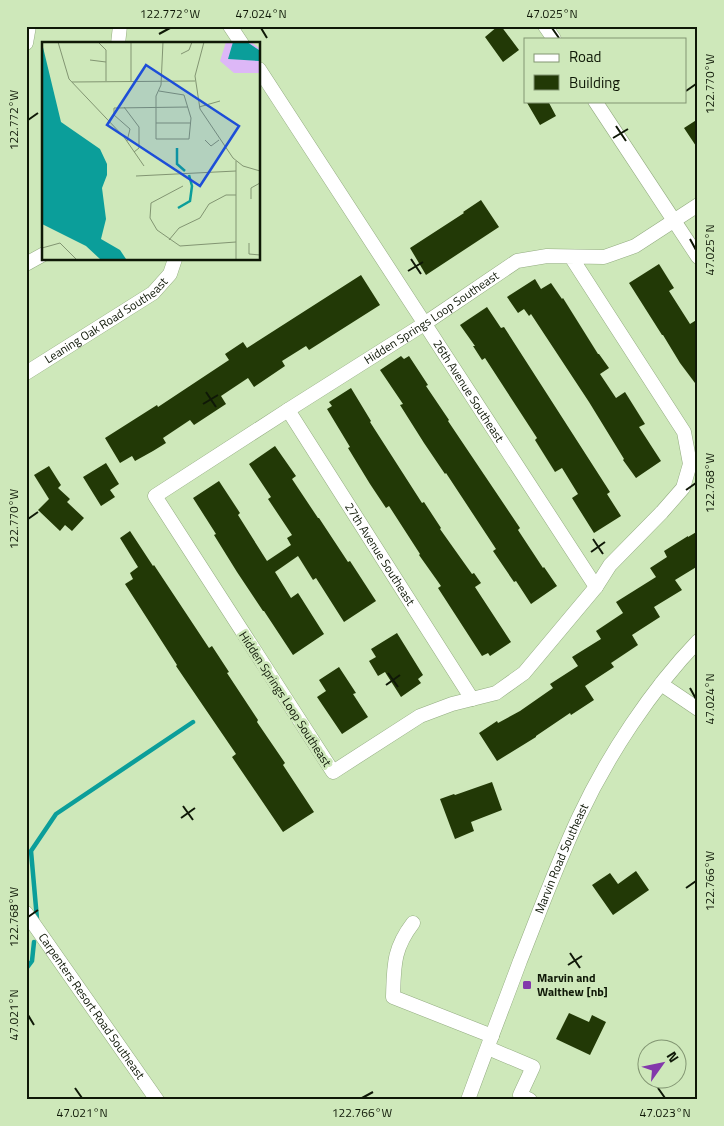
<svg xmlns="http://www.w3.org/2000/svg" width="724" height="1126" viewBox="0 0 724 1126" font-family="'Titillium Web',sans-serif">
<style>
.lines{fill:none;stroke-linecap:round;stroke-linejoin:round}
.stream{stroke:#0b9e9a;stroke-width:4.5}
.building{fill:#223906}
.minor-casing{stroke:#93ac80;stroke-width:15}
.minor{stroke:#fff;stroke-width:14}
.ticks{fill:none;stroke:#0f1807;stroke-width:2}
.poi-dot{fill:#8339ab;stroke:#cee8ba;stroke-width:2}
.labels{text-anchor:middle;stroke-width:5;stroke-linejoin:round;paint-order:stroke}
.street-label{font-size:12px;fill:#0f1807;stroke:#cee8ba}
.poi-label{font-size:12px;font-weight:bold;fill:#0f1807;stroke:#cee8ba;text-anchor:start}
.inset-river{fill:none;stroke:#0b9e9a;stroke-width:2.5}
.inset-road{fill:none;stroke:#829572;stroke-width:1}
.view{fill:#1d4ed8;fill-opacity:0.15;stroke:#1d4ed8;stroke-width:2.5}
.inset-edge{fill:none;stroke:#0f1807;stroke-width:2.5}
.neatline{fill:none;stroke:#0f1807;stroke-width:2}
.ticks-label{font-size:12px;text-anchor:middle;fill:#0f1807}
</style>
<rect width="100%" height="100%" fill="#cee8ba"/>
<g class="lines">
<!-- stream -->
<path class="stream" d="M37 919 31 851 56 814 193 722
M26 969 32 961 34 942"/>
</g>
<!-- building -->
<path class="building" d="M498 26H501L519 50 503 62 485 37Z
M526 101H548L556 116 540 125Z
M698 119V149L684 128Z
M481 200 499 227 426 275 410 248 464 213 463 212Z
M659 264 674 288 669 291 690 324 698 319V387L680 363 663 335H662L629 283Z
M361 275 380 305 309 350 306 346 282 361 285 366 254 387 248 378 221 396 226 404 194 425 190 420 163 438 166 443 153 451 135 461 132 456 120 463 105 438 157 405 158 407 229 360 225 354 243 342 247 348Z
M535 279 541 289 551 283 562 299 563 298 598 354H599L609 368 600 374 616 398 625 392 645 424 639 427 661 461 636 478 623 460 624 459 589 402 531 314 529 316 524 309 518 313 507 297Z
M487 307 501 328 504 327 610 492 607 494 621 516 594 533 572 498 578 494 562 468 555 472 535 440 537 438 485 358 482 360 473 346H475L460 325Z
M401 356 404 359 409 356 428 385 426 386 449 420 448 421 520 528 518 530 543 568 544 567 557 586 531 604 516 581 514 582 493 551 496 549 446 473 445 474 424 443 400 405 403 404 380 370Z
M351 388 371 421 370 422 422 503 424 502 441 528 440 529 472 574 474 573 481 583 475 587 511 642 490 656 488 653 482 656 438 588 441 586 419 555 420 554 389 506 386 508 370 484 348 448 350 447 327 409 332 406 329 402Z
M275 446 296 476 292 479 318 518H319L348 562 350 561 376 601 344 622 316 578 313 580 298 556 275 572 291 598 298 593 324 634 293 655 264 611H263L237 572 214 535 216 534 193 498 219 481 240 513 238 515 267 561 291 545 287 538 292 535 268 499 271 497 249 464Z
M106 463 119 484 110 490 115 497 101 506 83 477Z
M49 466 61 485 58 488 70 499 67 502 84 518 72 531 65 525 60 531 38 510 49 499 34 475Z
M130 531 153 566 154 565 209 648 212 646 229 672 227 673 258 720 257 722 285 763 283 765 314 812 283 832 232 757 236 754 176 666 177 665 125 584 133 579 130 573 138 567 120 538Z
M698 531V566L675 580 682 590 654 607 660 617 632 635 638 645 611 663 614 667 585 686 594 700 571 715 570 713 536 736V737L497 761 479 733 497 721 498 723 520 711 553 688 550 684 578 666 572 657 601 639 596 631 623 613 616 602 656 577 650 568 667 557 664 551 688 536V537Z
M397 633 423 675 418 679 421 683 401 697 385 672 378 676 369 661 376 657 371 649Z
M339 667 356 693 353 694 368 717 342 734 317 697 326 691 319 680Z
M492 782 502 810 471 822 474 831 455 839 440 799 454 794 455 795Z
M636 871 649 890 613 915 592 885 610 873 618 884Z
M569 1013 589 1022 592 1015 606 1022 590 1055 556 1039Z"/>
<g class="lines">
<defs>
<g id="minor">
<path d="M230 26 242 44"/>
<path d="M545 26 554 39"/>
<path d="M26 43 29 26"/>
<path d="M118 44 120 26"/>
<path id="s1" d="M259 69C372 241 483 415 596 587"/>
<path d="M595 101 698 257"/>
<path id="s2" d="M571 257 684 432 690 464 683 488 662 512 610 565 596 587 524 673 496 693 452 704 420 716 333 772 155 496 288 410 424 324 517 261 547 256 604 257 635 246 698 205"/>
<path d="M26 264 44 254"/>
<path id="s3" d="M26 373 153 293 170 274 175 259"/>
<path id="s4" d="M288 410 472 699"/>
<path d="M661 684 698 709"/>
<path id="s5" d="M26 913 157 1100"/>
<path d="M413 923C393 949 394 966 393 997L492 1036"/>
<path d="M488 1048 533 1067 520 1095 530 1100"/>
<path id="s6" d="M468 1100C485 1053 503 1007 520 961 539 913 557 864 579 817 608 755 651 690 698 641"/>
</g>
</defs>
<!-- minor casing -->
<use href="#minor" class="minor-casing"/>
<!-- minor -->
<use href="#minor" class="minor"/>
</g>
<!-- ticks -->
<path class="ticks" d="M261 28 267 38M552 28 559 38M159 34 170 28M686 91 696 84M28 120 38 113M616 126 626 141M613 138 628 129M690 239 696 250M411 259 421 274M408 271 423 262M206 392 216 407M203 404 218 395M686 490 696 483M28 519 38 512M593 539 603 554M591 552 605 542M388 673 398 687M386 685 400 675M690 688 696 699M183 806 193 820M181 818 195 808M686 888 696 881M28 917 38 910M570 953 580 968M568 965 582 956M28 1015 34 1025M75 1088 82 1098M658 1088 665 1098M362 1098 373 1092"/>
<!-- markers -->
<rect class="poi-dot" x="522" y="980" width="10" height="10" rx="2.5"/>
<g class="labels">
<!-- street labels -->
<g class="street-label">
<text dy="4" stroke="none"><textPath href="#s2" startOffset="1385">Hidden Springs Loop Southeast</textPath></text>
<text dy="4" stroke="none"><textPath href="#s3" startOffset="96">Leaning Oak Road Southeast</textPath></text>
<text dy="4" stroke="none"><textPath href="#s1" startOffset="384">26th Avenue Southeast</textPath></text>
<text dy="4" stroke="none"><textPath href="#s4" startOffset="171">27th Avenue Southeast</textPath></text>
<text transform="translate(285 699) rotate(57)" y="4">Hidden Springs Loop Southeast</text>
<text dy="4" stroke="none"><textPath href="#s6" startOffset="259">Marvin Road Southeast</textPath></text>
<text dy="4" stroke="none"><textPath href="#s5" startOffset="114">Carpenters Resort Road Southeast</textPath></text>
</g>
<!-- poi labels -->
<g class="poi-label">
<text x="537" y="982">Marvin and<tspan x="537" dy="14">Walthew [nb]</tspan></text>
</g>
</g>
<!-- overview -->
<g transform="translate(42 42)">
<rect width="218" height="218" fill="#cee8ba"/>
<path d="M184 0H209L217 6V31H192L178 19Z" fill="#ddb7f7"/>
<path d="M191 0H205L217 8V19L186 17ZM0 1 19 80 58 107 65 122V133L60 146 64 177 59 197 78 208 84 217H58L44 204 0 182Z" fill="#0b9e9a"/>
<path class="inset-river" d="M135 106V122L143 129M136 166 148 159 150 144 147 133"/>
<path class="inset-road" d="M16 0 27 37 82 95 102 124M56 0 64 8V39M89 0V39M162 0 153 34 158 67 191 116 201 124 218 129M139 12 147 8 150 0M48 18 64 20M30 40 153 39M117 49 142 53 149 76 147 97H114V54L119 43 121 0M82 65 97 85V106L92 110M157 65 178 59M114 81H148M163 98 169 104 177 98M85 99 88 87 72 73V66L146 65M94 134 194 129M141 144 109 161 108 176 115 188 138 204 194 200M209 157V146L218 141M127 198 137 186 158 176 167 162 184 153H194M207 201V212L218 213M0 206 18 201 34 217M194 217V119"/>
<path class="view" d="M104 23 197 84 158 144 65 83Z"/>
<rect width="218" height="218" class="inset-edge"/>
</g>
<!-- border -->
<rect width="724" height="1126" fill="none" stroke="#cee8ba" stroke-width="55"/>
<!-- legend -->
<rect x="524" y="38" width="162" height="65" fill="#cee8ba" stroke="#829572"/>
<rect x="534" y="54" width="25" height="8" fill="#ffffff" stroke="#829572"/>
<text x="569" y="62" font-size="15" fill="#0f1807">Road</text>
<rect x="534" y="75" width="25" height="15" fill="#223906" stroke="#829572"/>
<text x="569" y="88" font-size="15" fill="#0f1807">Building</text>
<!-- north arrow -->
<g transform="translate(662 1064) rotate(57)"><circle r="24" fill="#cee8ba" stroke="#829572"/>
<path d="M0-4L9 19L0 12L-9 19Z" fill="#8339ab"/>
<text y="-8" font-size="14" font-weight="bold" text-anchor="middle" fill="#0f1807">N</text>
</g>
<rect x="28" y="28" width="668" height="1070" class="neatline"/>
<g class="ticks-label">
<text x="170" y="18">122.772°W</text>
<text x="261" y="18">47.024°N</text>
<text x="552" y="18">47.025°N</text>
<text transform="translate(710 84) rotate(-90)" y="4">122.770°W</text>
<text transform="translate(14 120) rotate(-90)" y="4">122.772°W</text>
<text transform="translate(710 250) rotate(-90)" y="4">47.025°N</text>
<text transform="translate(710 483) rotate(-90)" y="4">122.768°W</text>
<text transform="translate(14 519) rotate(-90)" y="4">122.770°W</text>
<text transform="translate(710 699) rotate(-90)" y="4">47.024°N</text>
<text transform="translate(710 881) rotate(-90)" y="4">122.766°W</text>
<text transform="translate(14 917) rotate(-90)" y="4">122.768°W</text>
<text transform="translate(14 1015) rotate(-90)" y="4">47.021°N</text>
<text x="82" y="1117">47.021°N</text>
<text x="362" y="1117">122.766°W</text>
<text x="665" y="1117">47.023°N</text>
</g>
</svg>
